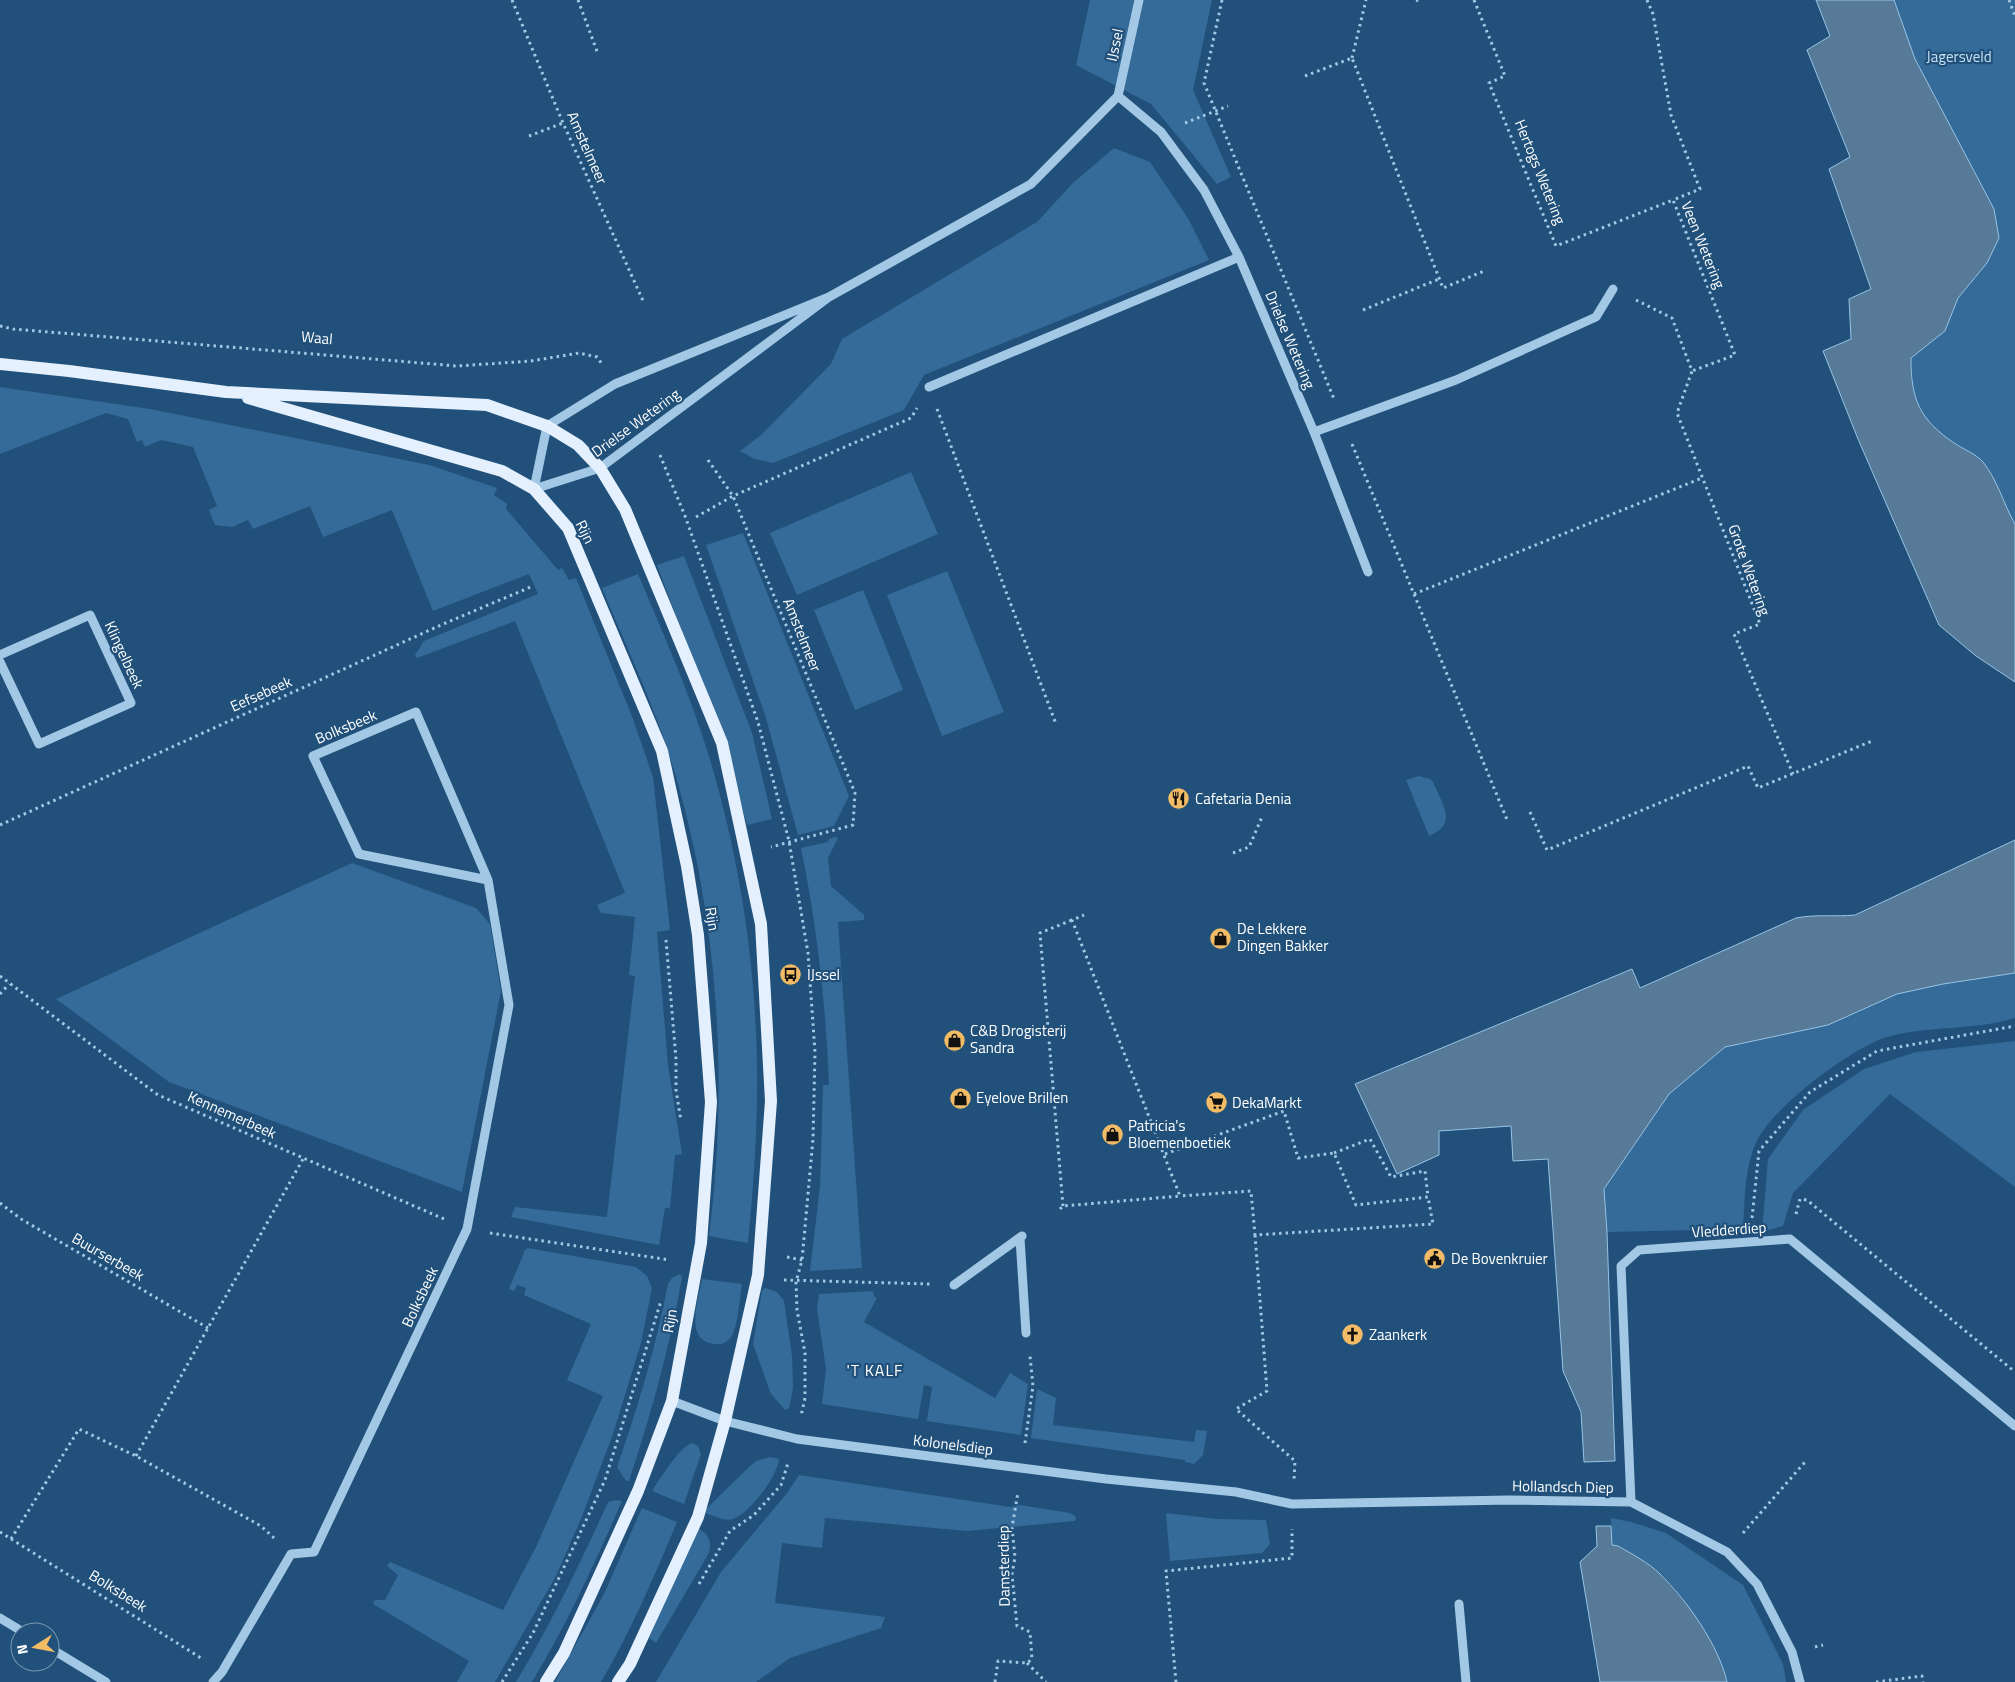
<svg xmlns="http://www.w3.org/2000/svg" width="2015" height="1682" viewBox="0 0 2015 1682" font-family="'Titillium Web',sans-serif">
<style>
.green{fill:#346b98}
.water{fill:#577a98;stroke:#97c4e7}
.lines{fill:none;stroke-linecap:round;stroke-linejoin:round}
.path{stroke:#a3c8e5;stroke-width:3;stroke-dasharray:2.5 4;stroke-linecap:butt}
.minor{stroke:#a3c8e5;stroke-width:9}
.major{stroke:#e4f0fd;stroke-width:12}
.labels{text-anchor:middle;stroke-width:4.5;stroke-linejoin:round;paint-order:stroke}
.street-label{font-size:15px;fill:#fff;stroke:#21517a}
.park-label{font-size:15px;fill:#c6e0f4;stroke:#21517a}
.poi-label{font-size:15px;fill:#fff;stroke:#21517a;text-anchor:start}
.neighbourhood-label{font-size:16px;letter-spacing:1px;fill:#fff;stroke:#21517a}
</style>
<rect width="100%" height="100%" fill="#21517a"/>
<!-- green -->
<path class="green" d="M1090 0H1212L1193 90 1231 177 1217 184 1151 104 1076 65Z
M1881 0H2015V540L1918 451 1911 358 1945 331 1958 298 1986 264Z
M1114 148 1150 162 1189 220 1209 260 924 375 904 410 773 463 755 459 740 451 760 436 831 364 842 339 1037 222 1073 183Z
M0 387 150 409 429 465 497 488 494 495 507 504 506 509 558 570 562 568 569 580 576 578 633 719 653 777 670 930 657 932 668 1065 682 1154 675 1155 670 1208H665L659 1245 511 1217 515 1207 607 1217 635 976 629 975 635 917 601 913 597 905 625 893 515 621 417 658 415 655 424 641 538 594 529 574 433 611 392 510 323 537 310 506 253 529 248 520 232 527 215 525 209 510 217 506 193 447 161 440 145 447 142 440 137 442 128 419 106 413 0 454Z
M911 472 938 534 797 595 770 533Z
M743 533 849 796 834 826 798 835 766 718 706 545Z
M684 556 752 733 772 819 747 825 721 735 657 565Z
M947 571 1004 712 942 736 887 595Z
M638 574C663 633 689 692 708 753 741 861 758 976 757 1088 757 1140 753 1191 748 1243L709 1236C730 1075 717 896 665 742 647 690 623 639 602 588Z
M863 590 903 690 855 710 814 610Z
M1419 776 1430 779 1433 782C1442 804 1459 824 1429 836L1406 780Z
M835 837 838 838 828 858 831 886 864 915V920L838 922 862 1268 810 1271 820 1186 823 1085H829C826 1005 817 926 801 848L828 842 829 839Z
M352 863 476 908 490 924 501 991 462 1192 169 1082 56 999Z
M2015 973V1018C1974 1031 1929 1025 1887 1037 1851 1048 1771 1108 1756 1143 1744 1169 1745 1201 1743 1229L1607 1232 1604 1189 1669 1094 1725 1047 1828 1025 1897 994 1943 984Z
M2015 1041V1187L1890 1094 1793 1193 1783 1226 1762 1232 1768 1159 1803 1110 1864 1069 1916 1052Z
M528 1248 636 1267 647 1276 652 1288 641 1343 613 1434 583 1514 556 1576 495 1682H457L469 1661 373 1604 375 1600H385L398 1575 387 1566 390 1562 503 1610 536 1547 603 1396 567 1380 591 1324 524 1295 526 1288 517 1285 514 1291 509 1289 525 1250Z
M680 1274 682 1277C670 1347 651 1414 629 1481H626L617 1467C638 1407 656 1347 668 1284L672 1278Z
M702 1279 742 1284C740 1297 738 1327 731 1337 727 1343 721 1345 714 1344 683 1340 699 1299 702 1279Z
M765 1288 777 1292 784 1301 792 1356 793 1388 789 1408 785 1410 771 1394 753 1344 762 1290Z
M873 1291 874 1296 877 1298 864 1322 995 1398 1010 1373 1028 1384 1021 1435 927 1421 932 1387 924 1385 918 1419 822 1404 826 1369 817 1309 819 1294Z
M1037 1389 1056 1398 1053 1425 1194 1442 1196 1430 1207 1431 1203 1455 1194 1464 1185 1462V1460L1031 1438Z
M692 1443 698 1446 701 1454 684 1504 654 1492 653 1489C661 1478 679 1447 692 1443Z
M770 1457 779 1459C778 1476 749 1514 733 1519 724 1522 712 1515 703 1512L749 1467 756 1461Z
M799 1475 1010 1507 1020 1505 1070 1513 1076 1517 1075 1521 967 1531 825 1518 822 1548 782 1543 775 1603 885 1617 881 1628 790 1658 756 1682H656L721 1572 787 1493Z
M616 1500 622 1501C595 1563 567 1624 532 1682H516C551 1624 580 1564 608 1502Z
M642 1508 677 1522C654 1577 631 1631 601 1682H555L604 1594Z
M1166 1513 1217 1519 1266 1520 1270 1544 1262 1553 1170 1561Z
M1611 1518 1631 1522 1666 1533 1743 1585 1783 1664 1786 1682H1727C1721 1654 1682 1589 1658 1572 1644 1562 1627 1554 1612 1545Z
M697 1528C709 1534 712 1541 709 1553L656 1643 649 1638Z"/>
<!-- water -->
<path class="water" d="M1816 0H1894L1915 59 1994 209 1999 238 1987 263 1958 298 1945 331 1911 358C1911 399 1919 419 1954 443 1963 449 1976 454 1983 462 1998 481 2003 503 2015 524V682L1976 656 1939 625 1858 439 1823 351 1851 339 1849 299 1871 289 1829 169 1850 157 1807 50 1830 36Z
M2015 840V973L1943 984 1897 994 1828 1025 1725 1047 1669 1094 1604 1189 1607 1232 1615 1461 1584 1462 1581 1412 1563 1371 1548 1159 1513 1161 1511 1126 1439 1131V1155L1397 1174 1355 1084 1632 969 1640 988 1796 918C1816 914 1835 917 1855 915Z
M1596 1526H1611L1612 1545 1618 1546C1632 1554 1649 1563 1660 1574 1687 1600 1719 1646 1727 1682H1600L1580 1562 1597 1546Z"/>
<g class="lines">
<!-- path -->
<path class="path" d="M512 0 563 123 644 303
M578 0 598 54
M1222 0 1204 83 1334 399
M1474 0 1505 76 1489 83 1556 246 1673 200
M1647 0 1653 14 1671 115 1700 189 1673 200 1735 355 1692 371
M2009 0 2015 16
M1416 1 1418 0
M1352 58 1366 0
M1305 76 1352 58 1443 288 1484 271
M1185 123 1228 106
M529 136 563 123
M1636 300 1672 318 1692 371 1677 413 1760 624 1734 634 1793 774
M1363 310 1439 279
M0 326 13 329 457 366 531 361 579 353 597 357 602 364
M937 409 1056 724
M1352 444 1508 822
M660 455 685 516 758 722 789 841 808 953 815 1052 813 1139 802 1260 796 1282 797 1310 805 1353V1398L801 1416
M708 460 733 496 855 793 853 825 771 847
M696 517 733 496 911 418 917 408
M1414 594 1702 478
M1530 812 1547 850 1748 766 1758 788 1872 741
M0 825 441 625 533 586
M1233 853 1249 847 1262 817
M666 940 676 1059V1090L681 1121
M0 976 158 1095 444 1219
M0 994 9 984
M1334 1153 1370 1139 1391 1177 1425 1171 1428 1197
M1165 1154 1284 1111 1298 1158 1334 1153 1356 1205 1428 1197 1433 1224 1255 1235 1251 1191 1180 1196
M0 1203 21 1219 208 1328
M1063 1206 1040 933 1072 920
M1060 1209 1063 1206 1180 1196 1072 920 1084 915
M1796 1214 1800 1199 1807 1200 2015 1372
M1752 1218 1759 1151 1810 1092 1877 1051 2015 1026
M490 1233 670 1260
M1255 1235 1267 1391 1236 1409 1295 1461 1294 1480
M787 1257 802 1260
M784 1280 930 1284
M1025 1443 1033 1386 1030 1356
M136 1456 303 1159
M0 1532 201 1658
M1743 1533 1805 1462
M11 1539 79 1429 136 1456 261 1526 274 1538
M699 1584 730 1531 754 1515 781 1485 788 1463
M1815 1647 1823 1645
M1027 1663 1046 1682
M502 1682 533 1633 605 1480 661 1301
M995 1682 998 1661 1027 1663 1032 1659 1030 1632 1017 1626 1012 1574 1015 1557 1012 1528 1018 1492
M1176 1682 1166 1571 1292 1558V1529
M1876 1682 1922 1676 1923 1682"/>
<!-- minor -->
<path class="minor" d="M1118 96 1161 132 1204 190 1239 257 1314 432 1368 572
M1118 96 1139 0
M829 297 615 384 547 426 534 489 600 468 829 297 1031 184 1118 96
M929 387 1239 257
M1314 432 1456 380 1596 317 1613 289
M0 655 90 615 131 703 39 744 0 662
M1020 1238 1026 1333
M954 1285 1022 1236
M672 1401 725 1421 797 1439 1106 1479 1236 1492 1292 1504 1510 1500 1631 1502 1727 1552 1757 1584 1792 1652 1800 1682
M1631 1502 1621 1266 1639 1250 1790 1239 2015 1426
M1459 1604 1466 1682
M0 1618 23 1632
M50 1648 106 1682
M213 1682 222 1672 291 1554 314 1552 467 1229 509 1005 488 880 416 712 313 756 359 854 488 880"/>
<!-- major -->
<path class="major" d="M0 364 69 371 226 392 487 405 547 426 578 445 600 468 625 509 722 743 761 924 771 1101 758 1275 725 1421 698 1517 630 1664 618 1682
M248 398 502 471 534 489 568 528 662 751 687 866 698 935 711 1102 701 1243 672 1401 638 1491 564 1653 546 1682"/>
</g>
<!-- icons -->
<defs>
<symbol id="restaurant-disc" viewBox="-11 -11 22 22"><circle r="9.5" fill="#f2bb65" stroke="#21517a"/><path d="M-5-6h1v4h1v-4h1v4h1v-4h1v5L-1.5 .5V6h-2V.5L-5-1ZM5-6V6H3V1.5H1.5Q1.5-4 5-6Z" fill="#111"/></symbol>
<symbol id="shop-disc" viewBox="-11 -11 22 22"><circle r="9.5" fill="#f2bb65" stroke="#21517a"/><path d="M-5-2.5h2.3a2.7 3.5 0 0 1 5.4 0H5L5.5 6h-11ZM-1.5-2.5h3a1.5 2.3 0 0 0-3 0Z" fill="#111"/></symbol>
<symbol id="bus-disc" viewBox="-11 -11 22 22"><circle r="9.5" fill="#f2bb65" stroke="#21517a"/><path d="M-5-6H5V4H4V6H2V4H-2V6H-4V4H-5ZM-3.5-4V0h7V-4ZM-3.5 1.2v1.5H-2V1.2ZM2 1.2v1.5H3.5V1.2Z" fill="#111"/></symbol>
<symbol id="supermarket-disc" viewBox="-11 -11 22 22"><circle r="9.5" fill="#f2bb65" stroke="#21517a"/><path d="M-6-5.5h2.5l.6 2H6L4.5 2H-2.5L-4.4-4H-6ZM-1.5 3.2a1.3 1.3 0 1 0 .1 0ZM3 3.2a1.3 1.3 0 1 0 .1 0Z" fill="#111"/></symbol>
<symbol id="civic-disc" viewBox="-11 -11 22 22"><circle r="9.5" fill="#f2bb65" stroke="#21517a"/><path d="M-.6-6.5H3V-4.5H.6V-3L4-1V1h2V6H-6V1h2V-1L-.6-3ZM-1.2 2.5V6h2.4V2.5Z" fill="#111"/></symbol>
<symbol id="church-disc" viewBox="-11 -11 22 22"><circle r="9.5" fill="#f2bb65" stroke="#21517a"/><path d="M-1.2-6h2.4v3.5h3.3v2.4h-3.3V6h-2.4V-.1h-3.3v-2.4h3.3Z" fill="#111"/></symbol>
</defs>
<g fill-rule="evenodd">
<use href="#restaurant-disc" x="1166" y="786" width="25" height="25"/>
<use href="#shop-disc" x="1208" y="926" width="25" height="25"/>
<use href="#bus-disc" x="778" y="962" width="25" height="25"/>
<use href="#shop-disc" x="942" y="1028" width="25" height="25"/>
<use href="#shop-disc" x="948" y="1086" width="25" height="25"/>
<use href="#supermarket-disc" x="1204" y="1090" width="25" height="25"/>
<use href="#shop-disc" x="1100" y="1122" width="25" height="25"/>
<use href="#civic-disc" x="1422" y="1246" width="25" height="25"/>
<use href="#church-disc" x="1340" y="1322" width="25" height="25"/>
</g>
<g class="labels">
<!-- street labels -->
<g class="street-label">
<text transform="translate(1115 45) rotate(-78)" y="5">IJssel</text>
<text transform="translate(587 148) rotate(66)" y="5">Amstelmeer</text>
<text transform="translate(1540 172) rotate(68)" y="5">Hertogs Wetering</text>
<text transform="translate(1703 245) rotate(68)" y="5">Veen Wetering</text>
<text transform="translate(317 338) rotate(5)" y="5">Waal</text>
<text transform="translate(1290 340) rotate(67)" y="5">Drielse Wetering</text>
<text transform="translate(636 423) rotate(-36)" y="5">Drielse Wetering</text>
<text transform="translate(585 532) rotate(64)" y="5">Rijn</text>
<text transform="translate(1749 570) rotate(70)" y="5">Grote Wetering</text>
<text transform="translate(802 635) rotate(68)" y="5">Amstelmeer</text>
<text transform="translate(124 655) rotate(65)" y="5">Klingelbeek</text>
<text transform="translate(261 694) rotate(-24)" y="5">Eefsebeek</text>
<text transform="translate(346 727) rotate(-23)" y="5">Bolksbeek</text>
<text transform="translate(712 919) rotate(81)" y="5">Rijn</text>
<text transform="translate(232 1115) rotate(24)" y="5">Kennemerbeek</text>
<text transform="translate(1729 1230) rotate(-4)" y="5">Vledderdiep</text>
<text transform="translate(108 1257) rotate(30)" y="5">Buurserbeek</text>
<text transform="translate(420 1297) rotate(-65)" y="5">Bolksbeek</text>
<text transform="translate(670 1321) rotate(-80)" y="5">Rijn</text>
<text transform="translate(953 1445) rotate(7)" y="5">Kolonelsdiep</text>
<text transform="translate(1563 1487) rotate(1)" y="5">Hollandsch Diep</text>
<text transform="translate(1004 1566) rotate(-91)" y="5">Damsterdiep</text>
<text transform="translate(118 1591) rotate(32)" y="5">Bolksbeek</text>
</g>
<!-- park labels -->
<g class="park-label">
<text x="1959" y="62">Jagersveld</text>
</g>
<!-- poi labels -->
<g class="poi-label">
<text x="1195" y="804">Cafetaria Denia</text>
<text x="1237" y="934">De Lekkere<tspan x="1237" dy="17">Dingen Bakker</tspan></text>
<text x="807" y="980">IJssel</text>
<text x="970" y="1036">C&amp;B Drogisterij<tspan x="970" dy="17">Sandra</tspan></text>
<text x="976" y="1103">Eyelove Brillen</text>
<text x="1232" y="1108">DekaMarkt</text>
<text x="1128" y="1131">Patricia's<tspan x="1128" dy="17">Bloemenboetiek</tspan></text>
<text x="1451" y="1264">De Bovenkruier</text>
<text x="1369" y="1340">Zaankerk</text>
</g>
<!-- neighbourhood labels -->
<g class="neighbourhood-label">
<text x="875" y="1376">'T KALF</text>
</g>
</g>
<!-- north arrow -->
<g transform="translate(35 1647) rotate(259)"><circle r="24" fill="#21517a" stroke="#7a97af"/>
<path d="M0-4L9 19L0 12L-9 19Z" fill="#f2bb65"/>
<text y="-8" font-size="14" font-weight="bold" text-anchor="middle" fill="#ffffff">N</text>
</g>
</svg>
